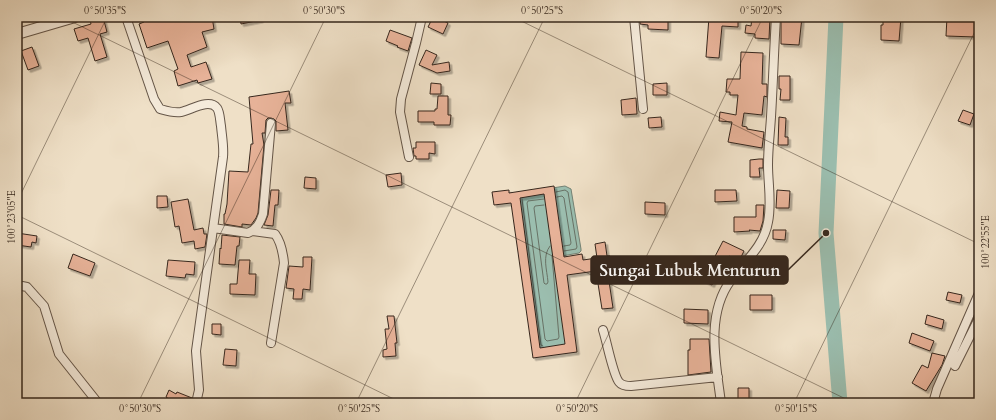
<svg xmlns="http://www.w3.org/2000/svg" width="996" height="420" viewBox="0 0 996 420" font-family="Cardo,serif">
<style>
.water{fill:#9bbeaf;stroke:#738275}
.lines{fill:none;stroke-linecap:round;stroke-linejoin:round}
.shore{stroke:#687266;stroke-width:1}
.river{stroke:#9bbeaf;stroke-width:15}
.building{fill:#e7b298;stroke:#36271d;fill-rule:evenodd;filter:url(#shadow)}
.minor-casing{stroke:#645548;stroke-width:10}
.tertiary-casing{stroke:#645548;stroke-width:12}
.minor{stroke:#f5ebdb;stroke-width:8}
.tertiary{stroke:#f5ebdb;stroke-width:10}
.ticks{fill:none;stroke:#36271d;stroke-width:1;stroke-opacity:0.45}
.leader{fill:none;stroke:#36271d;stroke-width:1.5}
.callout-dot{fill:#36271d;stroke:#f5ebdb;stroke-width:1.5}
.callout{fill:#36271d;stroke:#36271d;stroke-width:1.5}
.callout-label{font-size:16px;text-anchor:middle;font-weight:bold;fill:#fff}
.neatline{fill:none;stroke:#36271d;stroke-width:1.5}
.ticks-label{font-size:10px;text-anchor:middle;fill:#36271d}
</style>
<defs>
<filter id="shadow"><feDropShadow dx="2.5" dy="2.5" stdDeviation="0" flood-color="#0004"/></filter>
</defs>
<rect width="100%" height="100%" fill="#efe0c7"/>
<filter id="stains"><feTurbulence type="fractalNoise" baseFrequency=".005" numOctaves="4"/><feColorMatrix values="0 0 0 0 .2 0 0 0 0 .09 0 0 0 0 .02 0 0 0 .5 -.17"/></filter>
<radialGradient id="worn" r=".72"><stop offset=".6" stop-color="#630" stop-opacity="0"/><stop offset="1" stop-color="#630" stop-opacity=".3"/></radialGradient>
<!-- water -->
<path class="water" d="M565 186 571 189 581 249V251L579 253 562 256 567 346 539 349 518 197 521 193Z"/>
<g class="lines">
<!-- shore -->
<path class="shore" d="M556 192 565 190 568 192 577 247 576 249 564 251
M557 197 562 196 564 198 571 243 570 245 564 246
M522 199 541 345 543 346
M544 199 528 201 527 203 545 339 547 341 558 339 559 337 552 256
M544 205 535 206 534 208 544 283 545 284H547L548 282C547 270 542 256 550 246"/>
<!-- river -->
<path class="river" d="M836 17 826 233 840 403"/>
</g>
<!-- building -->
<path class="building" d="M100 17H103L107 32 100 34 107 57 95 61 88 38 78 41 74 29 91 24 90 20Z
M148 17H212L214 29 202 32 207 47 187 55 191 67 206 62 212 79 198 83 197 80 178 86 174 71 178 69 168 41 147 48 139 24 144 22 143 19Z
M240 17H261V20L241 24Z
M433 17H435L448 23 443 34 428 27Z
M640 17H656L655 19H668V30L648 29V25L640 24Z
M709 17 738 18V27L722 26 719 58 706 57Z
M752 17H770L769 39 755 38V34L745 33 746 25 751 26Z
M781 17H802L799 45 781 44Z
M883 17H901L899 41 881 40V25H883Z
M947 17H979V28H976V37L946 36Z
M390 30 412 38 408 51 397 47 398 46 386 41Z
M32 47 39 66 28 70 21 51Z
M426 50 437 55 432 65 449 62 450 71 437 73 419 65Z
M741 52 763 53 762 84H767V97L764 96 762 115 744 113 742 126 747 127V129L764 132 762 148 728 142 732 122 719 121 720 112 736 115 738 95H730V92H726L727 79H740Z
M779 76H790V100H780L781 89H779Z
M431 83 441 84V94H430Z
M667 83V95H653V84Z
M289 91 291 103H285L288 130 276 131V121L274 119 271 118H268L266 120 265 133H262L264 145 258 213 256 218 251 225 242 224V227L224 224V214H225L227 204 229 171 248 172 251 144H253L249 97Z
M438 96H448V115H451L450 125H434V122H418V111H435V109H437Z
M636 98 637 114 622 115 621 100Z
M963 110 974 114 970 125 958 121Z
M661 117 662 127 649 128 648 118Z
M779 117 786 118 785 137H788V145H778Z
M416 142H435V154L429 153V159H416V156H414L413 148H416Z
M759 159H763V168H759L760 177H750V160Z
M401 173 402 185 388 187 386 175Z
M305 177 316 178V189L304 188Z
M554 186 564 257 582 254 583 260 597 258 595 244 605 242 607 256H610L614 281H609L613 308 602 309 596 271 567 275 577 352 533 358 511 203 494 205 492 192 509 190V193ZM544 194 565 344 540 348 520 198Z
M271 190H279L278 205H275L273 226 264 225 268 215Z
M715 190H736L737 201 715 202Z
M777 190 790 191 789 208H776Z
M157 196H167L168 207 157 208Z
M188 199 194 230 203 228 204 234H207L205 247 195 249 194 241 182 243 179 226 175 227 171 202Z
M645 202 665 203V215L645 214Z
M756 205H764L763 221 760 231 749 230 750 231 734 232V217H756Z
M773 230H786L785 240 773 239Z
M17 233 37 236 36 243 32 242 31 247 17 245Z
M222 235 240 237 239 246H237L235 265 219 264 220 248 221 249Z
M723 241 744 251 739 261 729 256 723 268 720 267 712 285 700 279 705 268 708 270Z
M73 254 95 263 90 276 68 268Z
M303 257H312L310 290 303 289 302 299H293L294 289 286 288 289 266 303 267Z
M168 260 195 262 194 275 186 274 185 278 166 276Z
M239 260H250L249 274H256L255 295 230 294V284H237Z
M948 292 962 295 960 303 946 300Z
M750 295H772V310H750Z
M684 309 708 310V324L684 323Z
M927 315 944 320 942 329 925 324Z
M387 316H394L397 343H395L396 356 383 357V350L387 349 385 329H389Z
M212 324H221V335L212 334Z
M912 333 934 341 930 351 909 343Z
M690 339H709L711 372 688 375V350H690Z
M225 349 237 350 236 366 223 365Z
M932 353 945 356 942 365 926 391 912 383 922 365 928 368Z
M738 388H749V403H738Z
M169 390 176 394 177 392 192 398 191 403H177L173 402 166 397Z"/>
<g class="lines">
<defs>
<path id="minor" d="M126 17 154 99 160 109C167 111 173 113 181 112 191 110 209 98 217 108 220 112 220 121 221 126 222 137 224 147 223 157L196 351 199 390 196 403
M634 17 643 109
M409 157 400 112 401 99 416 43 422 17
M213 228 248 233C257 229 260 223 263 214L271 123
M252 231 275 234C281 242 283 253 284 263L271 343
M17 285 27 287 44 306 59 354 98 403
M603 330C607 342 613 375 619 382 622 386 627 386 631 386L718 377
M955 366 979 318
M721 403C716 363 705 315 731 280 745 261 764 246 768 222 772 203 768 184 768 165 768 149 770 133 771 117 773 83 774 50 776 17
M933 403 937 389 979 293"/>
<path id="tertiary" d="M17 34 75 17"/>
</defs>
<!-- minor casing -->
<use href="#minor" class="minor-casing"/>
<!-- tertiary casing -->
<use href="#tertiary" class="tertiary-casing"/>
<!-- minor -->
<use href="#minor" class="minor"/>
<!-- tertiary -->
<use href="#tertiary" class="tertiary"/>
</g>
<!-- ticks -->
<path class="ticks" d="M62 17 854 403M513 17 979 244M965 17 979 24M17 202 107 17M17 215 402 403M138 403 326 17M356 403 545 17M575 403 763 17M794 403 979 23"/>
<!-- callouts -->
<path class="leader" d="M826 233L788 270"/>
<circle class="callout-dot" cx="826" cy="233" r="4"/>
<rect class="callout" x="591" y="256" width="197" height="28" rx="4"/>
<g class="callout-label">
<text x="690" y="276">Sungai Lubuk Menturun</text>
</g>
<!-- margin -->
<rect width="996" height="420" fill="none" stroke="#efe0c7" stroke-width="44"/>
<rect x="22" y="22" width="952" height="376" class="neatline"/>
<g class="ticks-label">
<text x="105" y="14">0°50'35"S</text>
<text x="324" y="14">0°50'30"S</text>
<text x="542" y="14">0°50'25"S</text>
<text x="761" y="14">0°50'20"S</text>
<text transform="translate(11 217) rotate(-90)" y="4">100°23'05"E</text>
<text transform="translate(985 242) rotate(-90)" y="4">100°22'55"E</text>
<text x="140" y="412">0°50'30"S</text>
<text x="359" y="412">0°50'25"S</text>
<text x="577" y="412">0°50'20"S</text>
<text x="796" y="412">0°50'15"S</text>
</g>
<rect width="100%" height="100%" filter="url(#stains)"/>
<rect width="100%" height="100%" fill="url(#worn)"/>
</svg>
